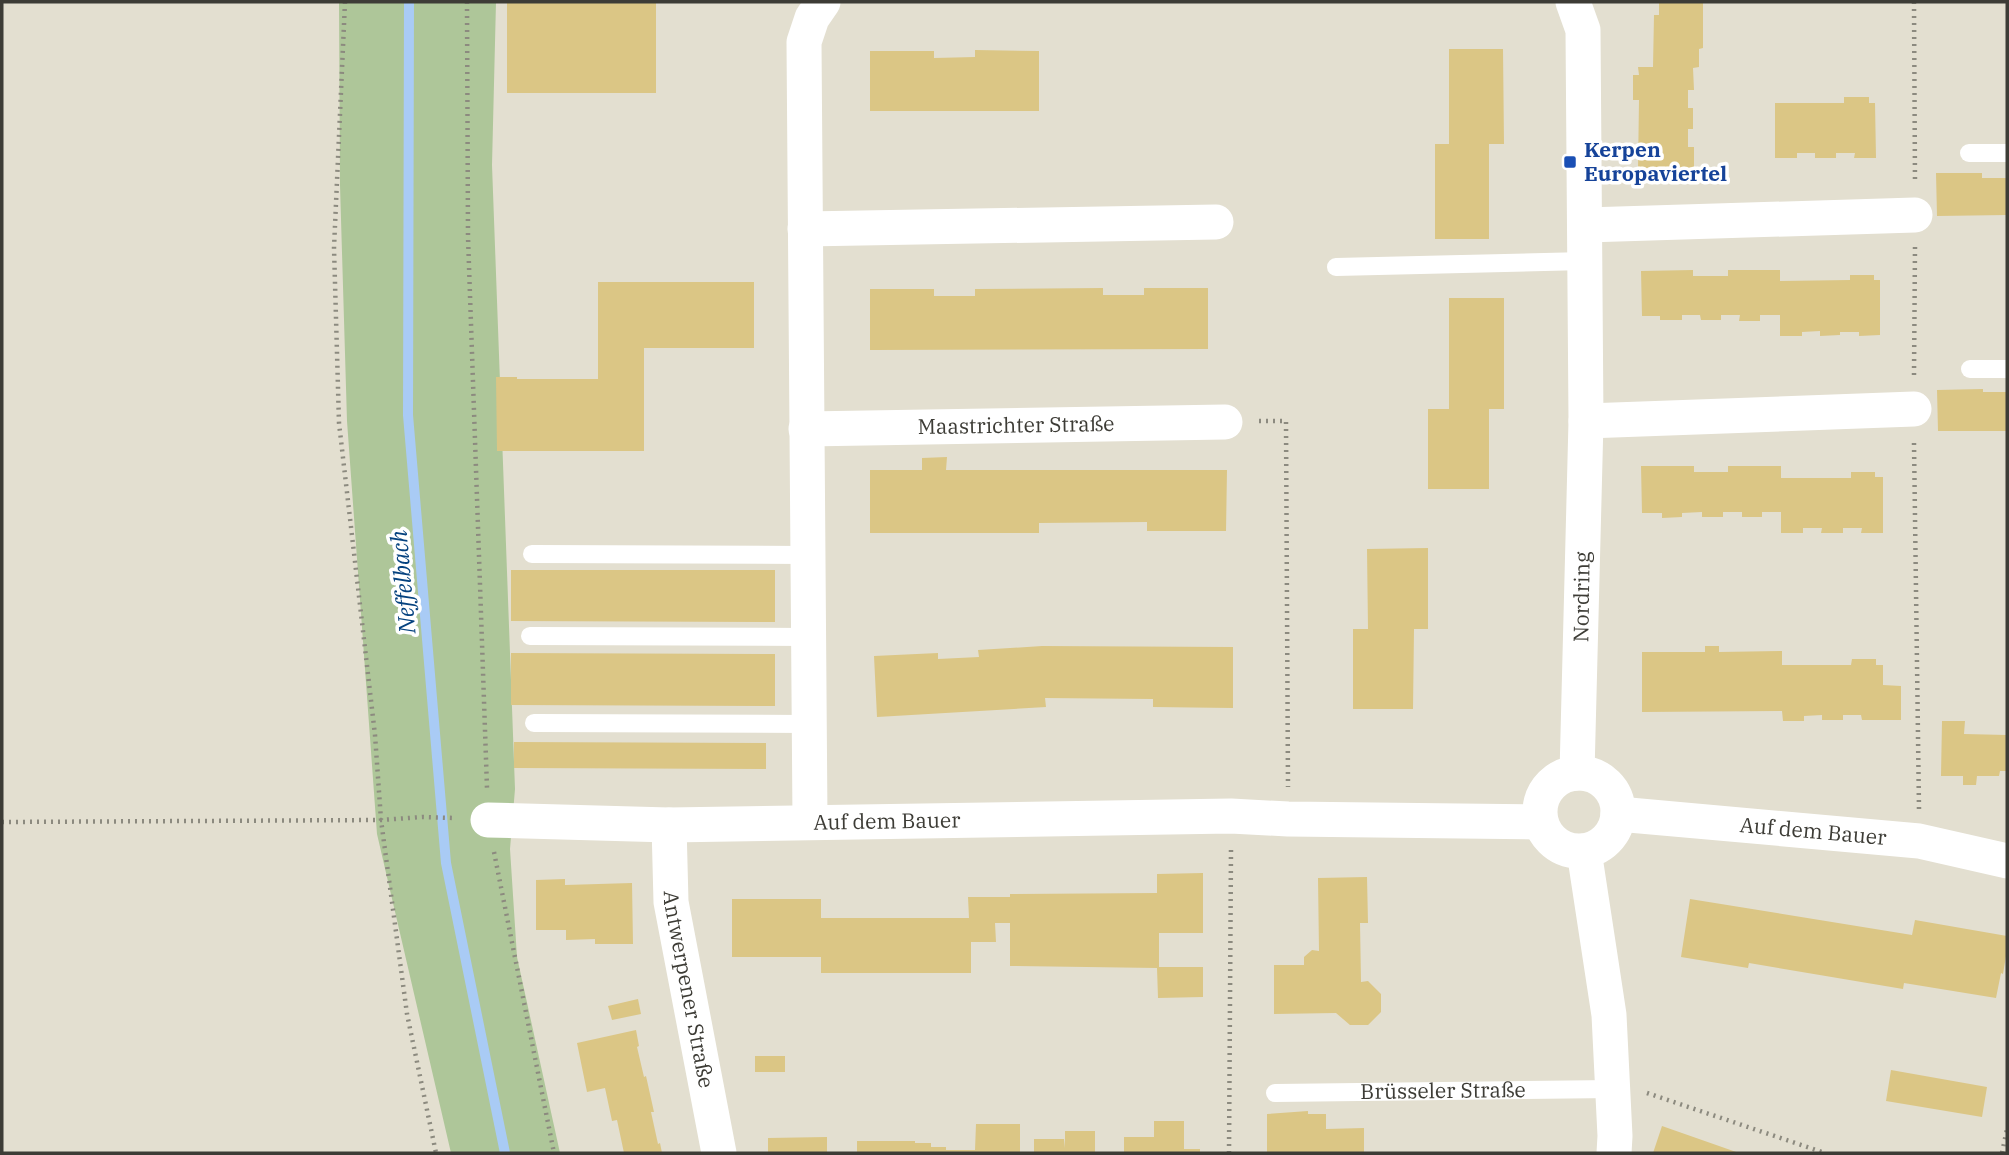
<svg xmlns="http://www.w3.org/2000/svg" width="2009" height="1155" viewBox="0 0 2009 1155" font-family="'IBM Plex Serif',serif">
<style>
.green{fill:#aec699}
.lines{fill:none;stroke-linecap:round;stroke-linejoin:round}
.stream{stroke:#a9cbf5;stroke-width:10}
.building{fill:#dbc685}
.path{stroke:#8c8a7f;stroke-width:4.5;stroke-dasharray:2 5;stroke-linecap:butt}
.service{stroke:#fff;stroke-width:18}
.minor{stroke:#fff;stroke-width:35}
.transit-dot{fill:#1a4fb4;stroke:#fff;stroke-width:2.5}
.labels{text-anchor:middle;stroke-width:7;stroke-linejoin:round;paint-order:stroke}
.transit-label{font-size:21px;font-weight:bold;fill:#164399;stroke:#fff;text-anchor:start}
.street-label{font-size:21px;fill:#3d3c36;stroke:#fff}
.water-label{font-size:23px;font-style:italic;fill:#05427f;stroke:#fff}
</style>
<rect width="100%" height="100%" fill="#e3dfd0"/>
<!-- green -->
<path class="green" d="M339 2H496L492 165 515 789 510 849 517 957 560 1153H451L377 834 347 421 340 185Z"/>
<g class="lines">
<!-- stream -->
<path class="stream" d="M409 2 408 415 446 863 505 1153"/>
</g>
<!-- building -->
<path class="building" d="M507 2H656V93H507Z
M1659 2H1703V48L1699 49V67L1693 68 1694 90H1688V108H1693V129H1688V147H1694V169H1638L1639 100H1633V75H1639L1638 67H1653L1654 15H1659Z
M1449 49H1503L1504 144H1489V239H1435V144H1449Z
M975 50 1039 51V111H870V51H934V58L975 57Z
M1844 97H1869V103H1875L1876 158H1854L1855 153H1836V158H1815V153H1797V158H1775V103H1844Z
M1936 173H1982V178H2007V215L1937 216Z
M1693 270V276H1728V270H1780V281L1850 280V275H1874V280H1880V335L1859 336V332H1840V335L1820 336V331L1802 332V336H1780V315H1760V321H1739L1740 315H1721V320H1701L1700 315H1682V320H1660V316H1642L1641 271Z
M598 282H754V348H644V451H497L496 377H517V379H598Z
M1103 288V295H1144V288H1208V349L870 350V289H934V296H975V289Z
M1449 298H1504V409H1489V489H1428V409H1449Z
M1983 389V392H2007V431H1938L1937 390Z
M947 457 946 470H1227L1226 531H1147V522L1039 523V533H870V470H922V458Z
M1641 466H1694V472H1728V466H1781V478H1851V472H1875V477H1883V533H1861L1862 528H1843V533H1821L1822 528H1803V533H1781V512H1762V517H1742V512H1723V517H1702V512L1682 513V517L1662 518V513H1642Z
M1428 548V629H1414L1413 709H1353V629H1368L1367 549Z
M511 570H775V622L511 621Z
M1042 646 1233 647V708L1153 707V699L1045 698 1046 707 877 717 874 656 938 653V659L979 657 978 650Z
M1705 646H1719V652L1782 651V665H1851L1852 659H1876V665H1883V685L1901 686V720H1862L1861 715H1843V720H1822V715L1804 716V721H1783L1782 711 1642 712V652H1705Z
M511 653 775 654V706L511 705Z
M1942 721H1965L1964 734 2007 735V771H2000L1999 776H1977L1976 785H1963V776H1941Z
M514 742 766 743V769L514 768Z
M1203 873V933H1159V967H1203V997L1158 998 1157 968 1010 966V923H995L996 942H971V973H821V957H732V899H821V918H969L968 897H1010V894L1157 893V874Z
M1367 877 1368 923H1360L1361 982 1368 981 1381 994V1012L1368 1025H1350L1336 1013 1274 1014V965H1304V957L1312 950 1319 951 1318 878Z
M565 879V885L632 883 633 944H595V939L566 940V930H536V880Z
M1690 899 1912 935 1915 920 2007 936V950L2003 974 2001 973 1996 998 1904 983 1903 989 1749 963 1748 968 1681 957Z
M638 999 641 1014 612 1020 608 1006Z
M636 1030 639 1046 637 1047 644 1077 646 1076 654 1112H651L658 1144 660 1143 662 1153H624L617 1120 612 1121 605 1088 587 1092 577 1043Z
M755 1056H785V1072H755Z
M1891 1070 1987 1087 1982 1117 1886 1101Z
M1308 1111V1114H1326V1129L1364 1128V1153H1267V1114Z
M1154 1121H1184V1149H1200V1153H1124V1137H1154Z
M976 1124H1020V1153H857V1141H915V1143H931V1147H946V1150H975Z
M1662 1126 1739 1153H1653Z
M1065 1131H1095V1153H1034V1139H1064L1065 1148Z
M827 1137V1153H768V1138Z"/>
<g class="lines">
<!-- path -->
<path class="path" d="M345 2 334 248 339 423 375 735 381 820 407 1014 436 1153
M467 2 468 237 487 788
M1914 2 1915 182
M1914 375 1915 247
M1259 421H1286L1288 787
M1914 443 1919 809
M2 822 381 820 422 817 455 818
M494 852 554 1153
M1647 1093 1825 1153
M1229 1153 1231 849
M2002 1153 2007 1129"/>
<!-- service -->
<g class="service">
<path d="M1969 153H2007"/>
<path d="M1336 267 1585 261"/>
<path d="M1970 369H2007"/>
<path d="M532 554 807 555"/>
<path d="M530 636 808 637"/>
<path d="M534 723 809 724"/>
<path id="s1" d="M1275 1093 1613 1089"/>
</g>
<!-- minor -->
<g class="minor">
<path d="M1573 2 1583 30 1586 421 1577 773"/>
<path d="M1586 225 1915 215"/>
<path d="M805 229 1216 222"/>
<path d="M1586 421 1914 409"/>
<path id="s2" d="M806 429 1225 422"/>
<circle cx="1579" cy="812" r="39"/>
<path id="s3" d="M1618 814 1919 841 2007 861"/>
<path id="s4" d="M488 820 669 825 1231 816 1288 819 1541 822"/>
<path d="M810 821 804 42 812 18 823 2"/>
<path id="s5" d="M669 825 671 902 719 1153"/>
<path d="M1584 851 1609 1015 1615 1136 1614 1153"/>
</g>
</g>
<!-- markers -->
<rect class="transit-dot" x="1563" y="155" width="14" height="14" rx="3.5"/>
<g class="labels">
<!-- transit labels -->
<g class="transit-label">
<text x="1584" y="157">Kerpen<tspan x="1584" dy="24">Europaviertel</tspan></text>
</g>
<!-- street labels -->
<g class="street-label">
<text dy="7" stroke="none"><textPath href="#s2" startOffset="210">Maastrichter Straße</textPath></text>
<text transform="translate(1582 597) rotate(-89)" y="7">Nordring</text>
<text dy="7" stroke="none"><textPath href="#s4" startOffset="399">Auf dem Bauer</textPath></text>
<text dy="7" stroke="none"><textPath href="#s3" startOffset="196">Auf dem Bauer</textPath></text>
<text dy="7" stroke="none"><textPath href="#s5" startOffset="166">Antwerpener Straße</textPath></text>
<text dy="7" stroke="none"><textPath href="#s1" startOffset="168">Brüsseler Straße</textPath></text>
</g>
<!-- water labels -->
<g class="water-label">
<text transform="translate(403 582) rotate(-95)" y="8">Neffelbach</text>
</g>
</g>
<!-- border -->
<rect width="2009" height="1155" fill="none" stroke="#3d3c36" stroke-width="7"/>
</svg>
